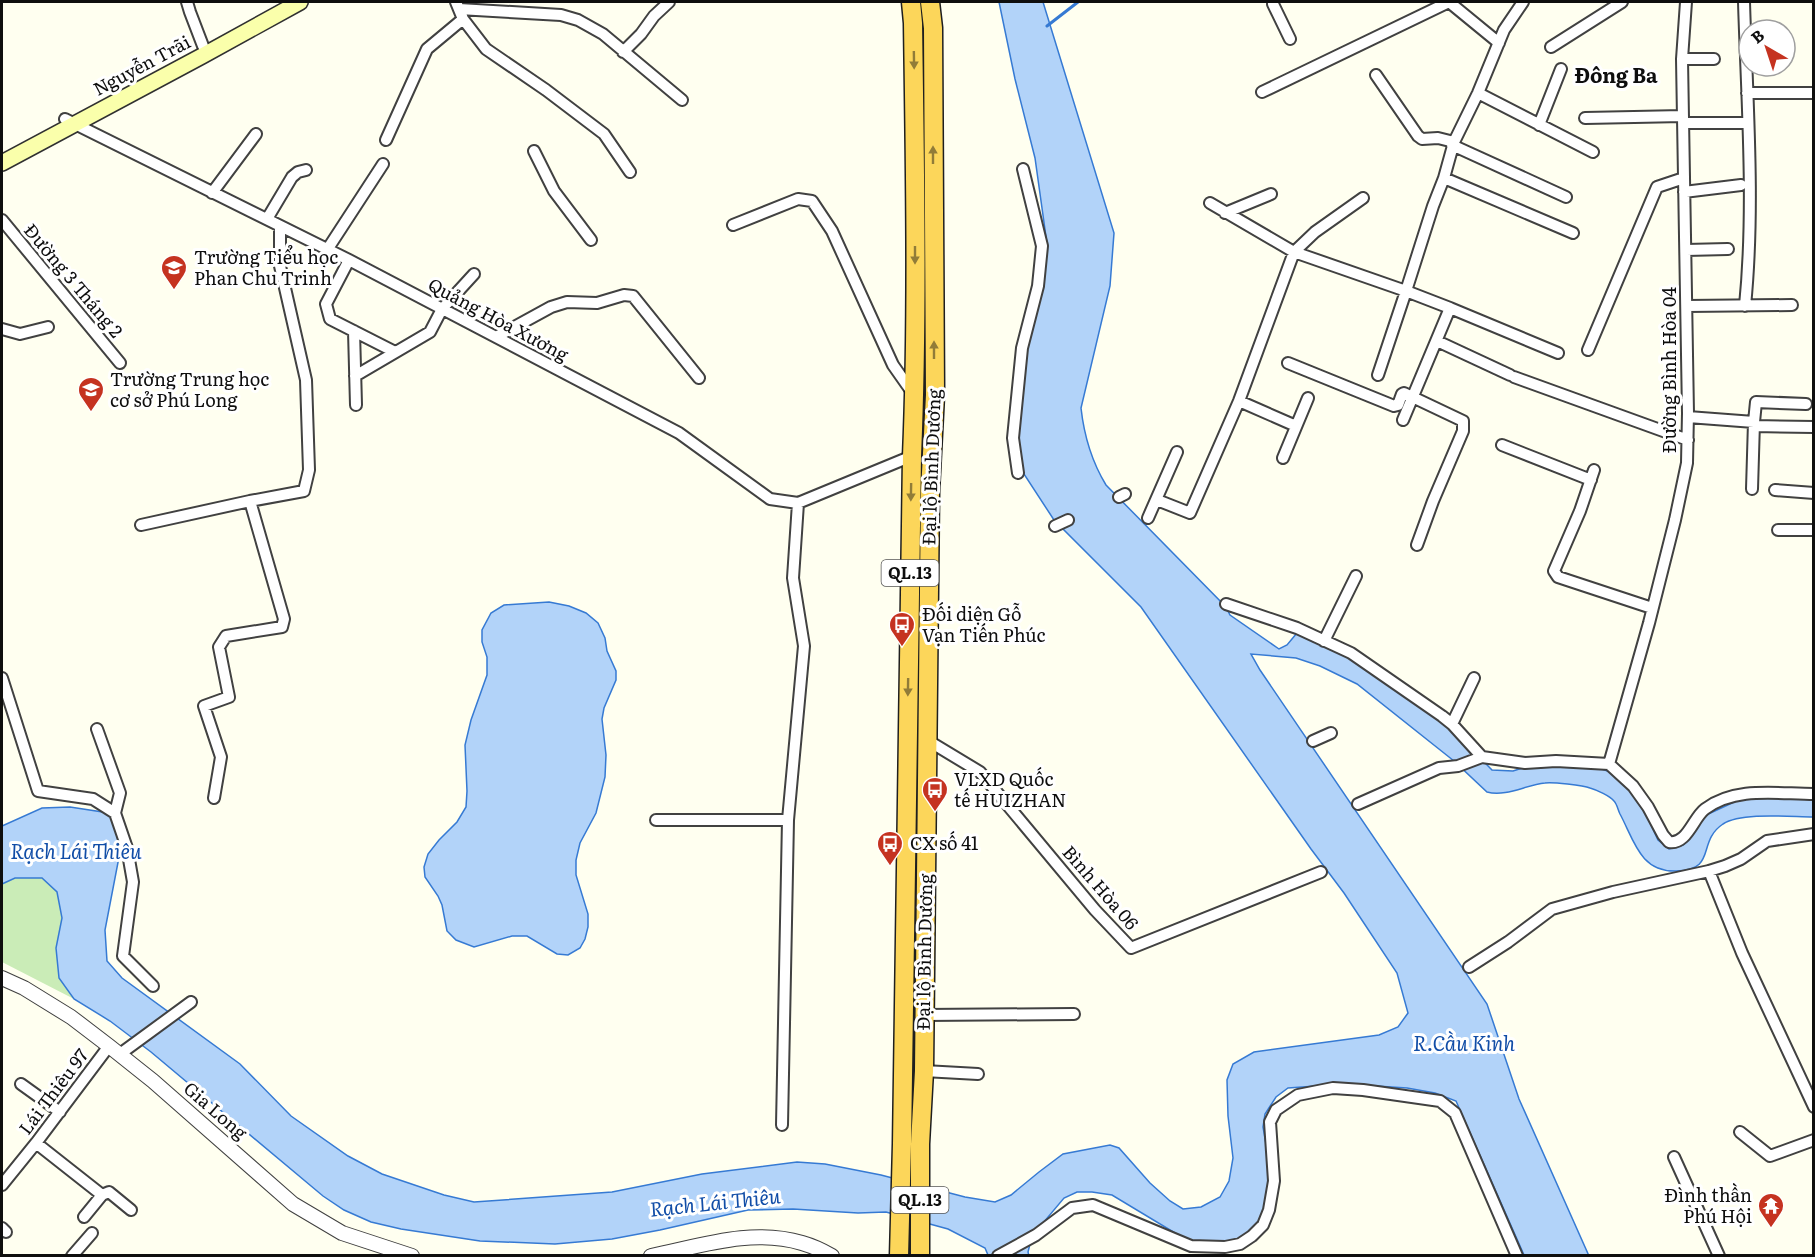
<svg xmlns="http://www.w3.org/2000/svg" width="1815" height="1257" viewBox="0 0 1815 1257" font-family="Literata,serif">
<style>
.green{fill:#caecb7}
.water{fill:#b2d3f9;stroke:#367ad3;stroke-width:1.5}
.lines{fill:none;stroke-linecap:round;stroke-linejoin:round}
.stream{stroke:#367ad3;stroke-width:3}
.minor-casing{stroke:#414141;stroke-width:14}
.tertiary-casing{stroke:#414141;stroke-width:16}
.secondary-casing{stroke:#303030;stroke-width:18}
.trunk-casing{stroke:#1f1f1f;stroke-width:21}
.minor{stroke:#fff;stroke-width:10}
.tertiary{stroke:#fff;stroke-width:14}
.secondary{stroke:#faffab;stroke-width:15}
.trunk{stroke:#fcd65a;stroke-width:18}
.oneway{fill:#917c38}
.labels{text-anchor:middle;stroke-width:6;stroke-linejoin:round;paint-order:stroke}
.shield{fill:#fff;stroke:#565656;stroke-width:1.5}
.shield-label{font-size:16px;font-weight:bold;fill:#0e0e0e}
.street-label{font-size:18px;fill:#0e0e0e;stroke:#fff}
.poi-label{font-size:18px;fill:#0e0e0e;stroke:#fff;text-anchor:start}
.neighbourhood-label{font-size:20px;font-weight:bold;fill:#0e0e0e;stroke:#fff}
.water-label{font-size:20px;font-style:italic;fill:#114da7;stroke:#fff}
</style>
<rect width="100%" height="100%" fill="#fffff0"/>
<!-- green -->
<path class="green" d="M15 878H42L57 892 62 918 56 948 59 978 74 999 2 962V884Z"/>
<!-- water -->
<path class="water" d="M999 2H1043L1114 233 1110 286 1081 408C1084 435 1092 462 1106 485L1226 607 1230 615 1279 649 1287 645 1297 633 1349 655 1450 727 1492 770 1513 771 1532 765H1567L1599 768 1613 773 1630 791 1646 814 1658 840 1669 849 1683 845 1704 816 1747 796 1814 797 1813 817C1791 817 1742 812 1723 824 1696 842 1718 870 1676 871 1640 872 1634 840 1620 814 1618 810 1617 804 1614 801 1610 796 1597 790 1590 788 1583 785 1552 782 1545 783 1526 785 1506 797 1487 792L1454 761 1357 684 1320 666 1296 658 1251 654 1260 670 1487 1004 1519 1099 1589 1256 1524 1255 1456 1101 1435 1093 1407 1088 1345 1084 1288 1088 1276 1097 1265 1114 1263 1127 1272 1178 1261 1226 1249 1238 1207 1246 1180 1236 1112 1195 1092 1192H1077L1064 1198 1032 1236 1028 1252 1029 1256 988 1255 985 1248 948 1229 886 1212 858 1213 793 1209 748 1210 660 1230 612 1239 555 1244 480 1241 401 1229 371 1222 344 1210 323 1196 151 1052 110 1021 74 999 59 978 56 948 62 918 57 892 42 878H15L2 884V826L42 808 70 807 109 813 116 829 120 852 105 930 107 961 122 978 240 1064 291 1116 348 1156 382 1174 444 1195 474 1202 612 1192 702 1174 797 1162 825 1164 881 1175 965 1197 995 1202 1011 1195 1039 1172 1063 1154 1110 1145 1119 1148 1150 1183 1170 1201 1183 1209 1201 1207 1220 1197 1229 1181 1233 1158 1228 1116 1227 1080 1233 1064 1254 1052 1379 1035 1398 1027 1408 1013 1397 973 1344 893 1311 849 1141 607 1054 520 1022 471 1017 438 1025 347 1047 244 1035 158 1015 79Z
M549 602 569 606 586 613 598 623 605 638 607 651 616 671V680L604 708 602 719 606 755 605 777 596 813 580 843 576 860V875L588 914V927L585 939 580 948 568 955 557 954 527 936H512L474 947 456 940 447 931 442 905 438 896 425 877 424 867 428 854 439 840 457 822 466 807 467 791 465 745 471 720 487 675V657L482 642V630L491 613 504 605Z"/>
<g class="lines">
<!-- stream -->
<path class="stream" d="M1047 26 1078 2"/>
<defs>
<path id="minor" d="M187 2 190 12 203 46
M456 2 463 19 486 49 546 90 604 134 630 172
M1744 2C1747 102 1755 206 1745 306
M1273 4 1290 39
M459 9 561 15 578 20 603 34 682 100
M1551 47 1622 2
M623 52 641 34 654 16 669 2
M1682 59H1714
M1376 75 1418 136 1422 139 1438 138 1454 142
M1262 92 1449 2 1499 43
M1478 93 1593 152
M1747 93H1814
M1585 118 1683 116
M65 119 349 260 679 433 770 499 798 503 912 456
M1683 123H1748
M1539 125 1561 69
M386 140 427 49 463 19
M1452 145 1566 197
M534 151 554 191 591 240
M1444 178 1573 233
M1684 192 1741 185
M212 193 256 134
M1210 203 1294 252 1406 291 1433 206 1444 178 1454 142 1478 93 1504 30 1523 2
M1225 213 1271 194
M267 219 292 177 298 172 306 170
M2 220 120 363
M733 225 798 199 812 201 832 231 893 365 912 392
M327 250 383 164
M1686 250 1728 249
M349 260 326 304 330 319 395 352
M1687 306 1792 305
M1450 308 1558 353
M2 329 20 334 48 327
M354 331 356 405
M496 337 551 307 567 302 597 303 624 295 633 296 699 378
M1437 341 1510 375
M1588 350 1657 187 1684 178
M1288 363 1394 406 1398 405 1402 394 1404 393 1463 421V431L1433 501 1417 545
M1378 375 1406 291 1450 308 1403 420
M355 376 430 332 442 309 474 274
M1514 377 1688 440
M1239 401 1296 426
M1688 417 1754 422 1752 489
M1754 422 1756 402 1806 404
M1754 426 1814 427
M1502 445 1591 480
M1283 458 1308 398
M1594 470 1580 511 1554 571 1558 577 1652 608
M1018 473 1013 438 1022 348 1038 286 1042 246 1023 169
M1775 490 1814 493
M1119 497 1125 494
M1157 500 1190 513 1239 401 1294 252 1315 232 1363 198
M1148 518 1177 452
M141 525 250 501 304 491 309 470 306 380 280 266V226
M1055 526 1068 520
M1778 530H1814
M1226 604 1297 628 1351 653 1442 716 1452 724 1482 757 1525 763 1556 761 1609 764 1633 786 1648 807 1663 835 1669 842C1687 845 1693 818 1705 809 1736 786 1777 794 1814 794
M1324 641 1356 576
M2 678 38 791 93 799 115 813 127 848 133 882 123 956 153 986
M1452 724 1474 678
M97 729 120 793 115 813
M927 740 980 772 1095 910 1131 948 1321 872
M1313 741 1331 733
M1609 764 1649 623 1675 520 1687 463 1688 413 1682 59 1686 2
M214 798 221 757 204 706 229 697 219 647 226 636 282 627 284 619 250 501
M1358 804 1439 768 1458 766 1482 757
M656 820H788
M1814 834 1767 841 1741 859 1725 866 1709 871 1742 953 1814 1107
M1469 967 1508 942 1552 909 1613 892 1709 871
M924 1015 1074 1014
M120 1054 191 1002
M924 1071 978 1074
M21 1084 60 1112
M782 1125 788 820 804 646 793 578 798 503
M1740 1132 1770 1156 1814 1140
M36 1143 102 1195 109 1192 131 1210
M1674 1157 1719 1256
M2 1185 36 1143 109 1046
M84 1217 102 1195
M2 1228 6 1232
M72 1256 92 1233
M998 1256 1036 1235 1072 1208 1093 1205 1191 1246 1225 1247 1240 1244 1252 1236 1263 1225 1269 1210 1274 1181 1270 1122 1276 1110 1298 1095 1333 1088 1363 1090 1440 1101 1455 1113 1517 1256"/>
<path id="tertiary" d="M2 978 24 988 71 1017 109 1046 153 1081 293 1204 342 1233 412 1256
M651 1256C701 1246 751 1228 802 1243 813 1246 823 1251 832 1256"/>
<path id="secondary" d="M2 163 202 56 300 2"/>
<path id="trunk" d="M899 1256 902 1144 912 456C918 312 915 167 913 23L911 2
M920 1256V1144L924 1071 930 492 935 395 933 28 930 2"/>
</defs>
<!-- minor casing -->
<use href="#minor" class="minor-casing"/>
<!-- tertiary casing -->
<use href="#tertiary" class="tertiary-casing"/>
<!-- secondary casing -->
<use href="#secondary" class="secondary-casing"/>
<!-- trunk casing -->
<use href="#trunk" class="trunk-casing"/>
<!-- minor -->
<use href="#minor" class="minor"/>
<!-- tertiary -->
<use href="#tertiary" class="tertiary"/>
<!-- secondary -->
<use href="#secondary" class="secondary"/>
<!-- trunk -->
<use href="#trunk" class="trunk"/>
</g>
<!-- one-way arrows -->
<defs><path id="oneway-solid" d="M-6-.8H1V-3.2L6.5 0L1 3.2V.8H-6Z" transform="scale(1.5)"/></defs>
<g class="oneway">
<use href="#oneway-solid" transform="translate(914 60) rotate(89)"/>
<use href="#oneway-solid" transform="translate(933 155) rotate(-90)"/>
<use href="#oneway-solid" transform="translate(915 255) rotate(90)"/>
<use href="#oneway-solid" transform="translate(934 350) rotate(-90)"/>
<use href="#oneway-solid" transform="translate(911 492) rotate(91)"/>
<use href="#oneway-solid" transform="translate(908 687) rotate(91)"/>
</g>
<!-- icons -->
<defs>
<symbol id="school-pin" viewBox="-11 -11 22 30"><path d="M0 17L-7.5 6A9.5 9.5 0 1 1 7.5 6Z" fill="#c53320" stroke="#fff"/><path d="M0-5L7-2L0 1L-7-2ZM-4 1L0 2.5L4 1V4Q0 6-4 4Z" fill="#fff"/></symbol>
<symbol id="bus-pin" viewBox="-11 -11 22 30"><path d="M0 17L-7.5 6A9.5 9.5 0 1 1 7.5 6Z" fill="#c53320" stroke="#fff"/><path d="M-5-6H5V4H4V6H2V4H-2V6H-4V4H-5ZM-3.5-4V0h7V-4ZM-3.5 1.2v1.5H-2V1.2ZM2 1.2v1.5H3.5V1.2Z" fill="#fff"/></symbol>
<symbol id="temple-pin" viewBox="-11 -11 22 30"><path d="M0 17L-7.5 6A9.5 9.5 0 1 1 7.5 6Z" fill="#c53320" stroke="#fff"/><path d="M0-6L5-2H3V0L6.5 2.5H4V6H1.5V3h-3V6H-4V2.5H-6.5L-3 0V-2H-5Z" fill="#fff"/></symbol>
</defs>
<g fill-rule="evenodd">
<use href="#school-pin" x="159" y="253" width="30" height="40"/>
<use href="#school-pin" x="76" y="375" width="30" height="40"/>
<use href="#bus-pin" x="887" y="610" width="30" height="40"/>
<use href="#bus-pin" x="920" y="775" width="30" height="40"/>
<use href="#bus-pin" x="875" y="829" width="30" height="40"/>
<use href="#temple-pin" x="1756" y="1191" width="30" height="40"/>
</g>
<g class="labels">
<!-- shield labels -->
<g class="shield">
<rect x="881.5" y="560" width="57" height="26" rx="4.5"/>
<rect x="891.5" y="1187" width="57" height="26" rx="4.5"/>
</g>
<g class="shield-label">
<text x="910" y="579">QL.13</text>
<text x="920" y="1206">QL.13</text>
</g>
<!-- street labels -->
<g class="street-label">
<text transform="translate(142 66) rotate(-28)" y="6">Nguyễn Trãi</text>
<text transform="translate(73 281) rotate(50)" y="6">Đường 3 Tháng 2</text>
<text transform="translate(498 320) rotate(28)" y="6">Quảng Hòa Xương</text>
<text transform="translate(1670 370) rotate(-90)" y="6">Đường Bình Hòa 04</text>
<text transform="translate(932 467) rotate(-88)" y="6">Đại lộ Bình Dương</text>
<text transform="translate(1100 888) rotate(49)" y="6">Bình Hòa 06</text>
<text transform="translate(925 952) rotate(-89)" y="6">Đại lộ Bình Dương</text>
<text transform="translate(54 1092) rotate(-53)" y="6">Lái Thiêu 97</text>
<text transform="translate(215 1111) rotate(41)" y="6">Gia Long</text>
</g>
<!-- poi labels -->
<g class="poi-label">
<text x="194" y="264">Trường Tiểu học<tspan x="194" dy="21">Phan Chu Trinh</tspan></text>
<text x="110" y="386">Trường Trung học<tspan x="110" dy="21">cơ sở Phú Long</tspan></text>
<text x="922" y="621">Đối diện Gỗ<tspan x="922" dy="21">Vạn Tiến Phúc</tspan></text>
<text x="954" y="786">VLXD Quốc<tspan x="954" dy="21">tế HUIZHAN</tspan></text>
<text x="910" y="850">CX số 41</text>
<text x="1752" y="1202" text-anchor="end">Đình thần<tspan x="1752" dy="21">Phú Hội</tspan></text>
</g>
<!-- neighbourhood labels -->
<g class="neighbourhood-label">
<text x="1616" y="83">Đông Ba</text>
</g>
<!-- water labels -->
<g class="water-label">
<text x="76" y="859">Rạch Lái Thiêu</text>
<text x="1464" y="1051">R.Cầu Kinh</text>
<text transform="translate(715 1203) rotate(-6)" y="7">Rạch Lái Thiêu</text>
</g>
</g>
<!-- border -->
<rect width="1815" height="1257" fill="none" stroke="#0e0e0e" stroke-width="6"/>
<!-- north arrow -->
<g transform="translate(1767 48) rotate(321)"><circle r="28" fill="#ffffff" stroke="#9f9f9f" stroke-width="1.5"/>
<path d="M0-4.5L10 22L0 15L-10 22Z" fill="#c53320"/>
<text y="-9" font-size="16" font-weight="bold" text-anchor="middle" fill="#0e0e0e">B</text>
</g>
</svg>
